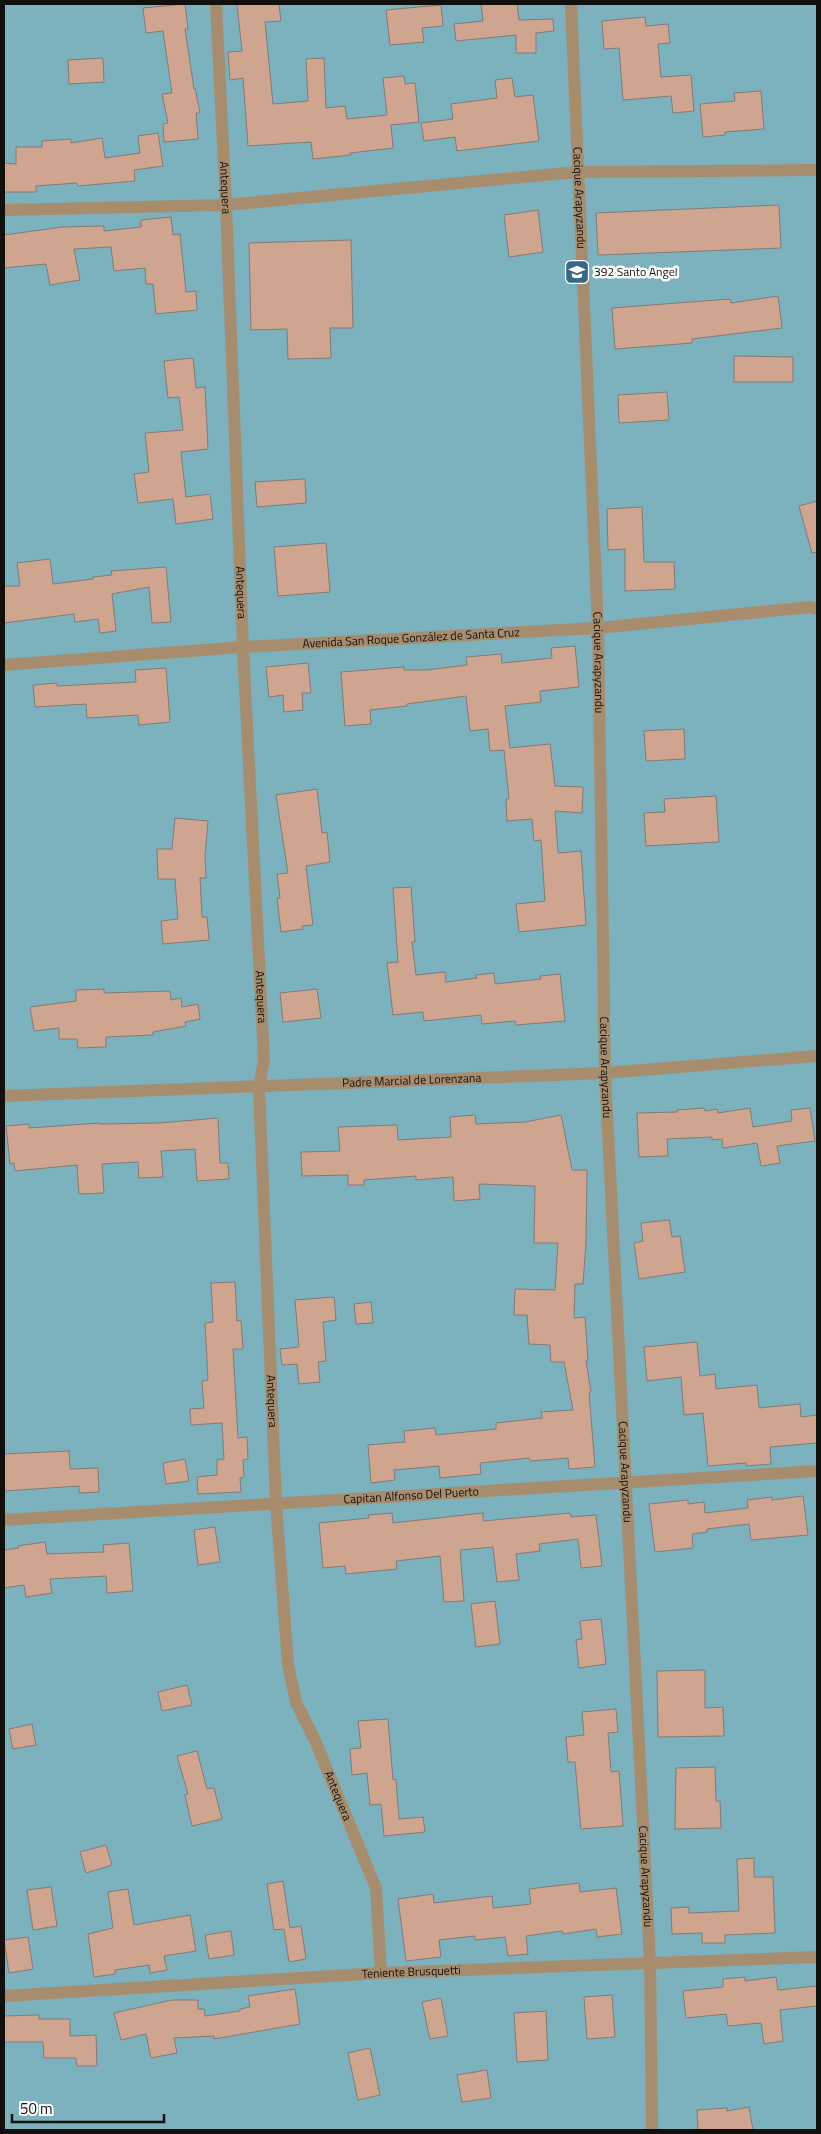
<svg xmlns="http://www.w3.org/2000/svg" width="821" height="2134" viewBox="0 0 821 2134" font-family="'Titillium Web',sans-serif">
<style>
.water{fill:#7cb2be}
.building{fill:#cfa58f;stroke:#827b77}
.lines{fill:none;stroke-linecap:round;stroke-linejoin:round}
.street{stroke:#a78d6e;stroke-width:12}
.labels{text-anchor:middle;stroke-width:5;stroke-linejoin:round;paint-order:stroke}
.street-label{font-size:12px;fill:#11100d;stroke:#fff}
.poi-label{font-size:12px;fill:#11100d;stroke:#fff;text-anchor:start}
</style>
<rect width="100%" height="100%" fill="#efece4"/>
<!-- water -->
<path class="water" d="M4 4H817V2130H4Z"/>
<!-- building -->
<path class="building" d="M185 4 188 29H185L194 89 195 88 200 113H196L198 139 164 142 163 124 168 123 162 94 172 93 163 31 146 33 143 8Z
M237 4H279L281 21 265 22 273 104 308 101 306 59 324 58 326 108 345 106 347 119 387 115 383 78 404 76 405 84 415 83 419 122 391 125 393 148 350 153 351 155 313 159 311 142 248 146 243 78 230 80 228 52 242 51Z
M481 4H517L519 20 553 19 554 31 536 33V53H516V35L456 41 454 24 483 21Z
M441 5 443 26 422 28 424 42 390 45 386 10Z
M645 17 646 26 668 24 670 43 658 44 661 77 691 75 694 111 673 113 671 96 623 100 619 48 604 49 602 21Z
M103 58 104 82 69 84 68 60Z
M512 78 515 97 533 95 539 141 457 151 455 137 424 141 421 123 453 119 451 104 497 98 495 80Z
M761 91 764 129 725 132V135L703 137 700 104 735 101 734 93Z
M158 133 163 166 134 170 135 181 78 186 77 183 36 186V192H4V163L16 164V147H42V141L71 139V143L102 138 105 158 140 153 138 136Z
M779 205 781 248 598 255 596 213Z
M538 210 543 252 509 257 504 215Z
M171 217 173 235 180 234 186 292 196 291 197 310 156 314 153 284H146L145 268 114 271 111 247 74 249 80 280 50 285 46 264 4 268V235L63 227 104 226V231L141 227V220Z
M351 240 353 328H330L331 358 288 359 287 329 251 330 249 243Z
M778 296 782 328 692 339V343L615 349 612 308 730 299 731 303Z
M734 356 793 357V382H734Z
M193 358 196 388 205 387 208 449 181 452 186 497 210 494 213 519 176 524 173 499 138 503 134 474 149 472 145 433 183 430 179 397 168 398 164 361Z
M667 392 669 420 619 423 618 395Z
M305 479 306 503 257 507 255 482Z
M817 501V552L812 553 799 506Z
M642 507 644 562H674L675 589 625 591V549L608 550 607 509Z
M326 543 330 592 278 596 274 547Z
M50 559 53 584 93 579V577L112 575 111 571 166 567 171 622 152 623 149 587 112 594 116 631 100 633 98 619 75 622 74 614 4 623V586H20L17 563Z
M575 646 579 687 540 691 541 702 505 706 510 748 550 744 555 786 583 787 582 813 555 811 558 853 581 851 586 925 519 932 516 904 545 901 541 840 534 841 532 819 507 821 506 799H509L504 750 490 751 488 729 470 731 466 696 407 704V706L370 710 371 724 345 726 341 672 404 667V670H427L467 665 466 657 501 654 502 663 552 658 551 648Z
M308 663 311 693H302L303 710 284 712 283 695 269 697 266 667Z
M166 668 170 722 139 725 138 715 87 718 86 704 35 707 33 685 57 683V686L136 682 135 670Z
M684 729 685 759 646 761 644 731Z
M317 789 322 833 327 832 330 862 306 866 313 925 302 926 303 929 281 932 277 898H280L277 874 288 873 276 795Z
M716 796 719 842 646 846 644 813 665 812 664 799Z
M175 818 208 821 205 856 206 878H200L202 917H207L209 940 163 944 161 921 178 919 175 879H158L157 849H172Z
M411 887 415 942H412L416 975 445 972 446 982 477 978 476 975 494 973 495 984 541 979 540 976 560 974 565 1021 516 1025 515 1021 482 1024 481 1015 424 1021 423 1012 393 1015 387 963 398 962 393 888Z
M104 989V993L170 991 171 1000 181 998 182 1007 198 1004 200 1019 185 1022 186 1026 153 1032V1035L106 1037V1047L78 1048 77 1039H59V1028L34 1031 30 1007 76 1001V990Z
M317 989 321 1018 283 1022 280 993Z
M704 1108 705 1111 717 1109 718 1113 750 1108 753 1127 792 1121 791 1110 810 1108 815 1141 777 1146 780 1163 761 1166 757 1143 723 1148 722 1139 712 1140V1137L667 1139 668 1156 639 1157 637 1113 677 1112V1110Z
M475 1115 476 1124 525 1122 561 1115 572 1170H587L586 1243 583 1284H575L574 1318 585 1317 588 1360 586 1361 591 1392 589 1393 595 1467 569 1469 568 1458 530 1461 529 1458 480 1463 481 1474 440 1478 439 1466 394 1470 395 1480 371 1483 368 1445 405 1442 404 1431 435 1428 436 1435 496 1429V1423L542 1418 541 1412 573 1410 564 1362H551L550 1345 529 1344 527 1315H514L515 1289 555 1290 558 1243H534L535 1186 479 1184 480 1199 454 1201 453 1177 416 1180V1176L364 1180V1185H348V1175L302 1176 301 1152 340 1151 338 1127 397 1125 398 1140 451 1137 450 1117Z
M218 1118 220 1163H228L229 1179 197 1181 195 1149 161 1151 163 1177 139 1178 138 1162 102 1164 104 1193 79 1194 77 1165 15 1171 14 1163 10 1164 6 1126 29 1124V1128L100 1123V1124L159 1123Z
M669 1220 672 1237 680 1236 685 1272 639 1279 634 1243 643 1241 641 1223Z
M235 1282 237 1321 241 1320 243 1349H233L238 1438 247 1437 248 1459 243 1460 244 1477 240 1478 241 1492 198 1494 197 1477 217 1475V1460L224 1459 222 1423 191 1425 190 1409 204 1408 202 1381 208 1380 205 1323 213 1322 211 1283Z
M334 1297 336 1320 323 1322 326 1361 318 1362 320 1382 299 1384 297 1364 282 1365 280 1349 299 1347 295 1300Z
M371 1302 373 1323 356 1324 354 1304Z
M697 1342 700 1376 715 1374 716 1389 757 1385 759 1408 800 1404 801 1417 817 1415V1443L770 1447 771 1464 746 1466V1463L708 1466 703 1413 684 1415 681 1377 647 1381 644 1347Z
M69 1451 70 1469 98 1468 99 1492 79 1493V1486L4 1491V1454Z
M185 1459 189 1481 166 1484 163 1463Z
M803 1496 808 1535 751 1540 749 1524 707 1529V1532L692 1534 693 1548 655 1552 649 1504 688 1500V1504L704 1502 705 1513 748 1508 747 1500 772 1497V1500Z
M392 1513 393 1523 483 1513V1521L570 1513 571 1517 596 1515 602 1566 581 1568 578 1539 539 1544 540 1551 516 1554 519 1580 497 1582 493 1547 460 1550 464 1601 444 1602 440 1556 396 1561 397 1569 346 1574 345 1566 323 1568 319 1523 369 1518 368 1515Z
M215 1527 220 1562 198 1565 194 1530Z
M45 1542 47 1554 104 1552 103 1545 129 1543 133 1591 107 1593 106 1576 50 1579 52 1593 26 1597 24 1585 4 1588V1550L19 1548 18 1546Z
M495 1601 500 1644 476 1647 471 1604Z
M601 1619 606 1664 579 1668 576 1640 582 1639 580 1621Z
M705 1670V1708L723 1707 724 1736 658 1737 657 1671Z
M187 1685 192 1705 162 1711 158 1692Z
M616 1709 618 1732 608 1733 611 1772 619 1771 623 1826 581 1829 575 1762H568L566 1737 584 1735 582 1712Z
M388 1719 393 1780 396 1779 399 1819 423 1817 425 1832 384 1836 381 1804 370 1805 367 1773 352 1775 350 1749 361 1748 358 1721Z
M32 1724 36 1745 13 1749 9 1729Z
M197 1751 207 1789 214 1788 222 1819 192 1826 185 1795 188 1794 177 1756Z
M715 1767 716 1801H720L721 1828 675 1829 676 1768Z
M106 1845 112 1865 86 1873 80 1852Z
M754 1858V1877H773L775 1933 725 1935V1943H702V1933L672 1934 671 1908 689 1907V1913L739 1911 737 1859Z
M283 1881 290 1928 301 1926 306 1959 289 1962 284 1929 274 1930 267 1884Z
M579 1883 580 1892 616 1888 622 1934 597 1937 596 1929 563 1934 562 1931 526 1936 528 1954 508 1956 505 1937 475 1940V1936L439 1940 441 1957 406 1961 398 1899 433 1894 434 1903 492 1896 493 1908 531 1904 529 1889Z
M51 1887 57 1926 33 1930 27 1890Z
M128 1889 134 1925 190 1915 196 1951 164 1956 167 1970 150 1973 149 1965 115 1970V1974L94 1977 88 1934 113 1928 108 1892Z
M231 1931 234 1955 209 1959 205 1935Z
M28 1937 33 1969 9 1973 4 1940Z
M745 1977V1981L776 1977 778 1990 817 1986V2006L780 2010 783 2041 764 2044 761 2023 728 2026 726 2014 686 2018 683 1991 723 1987V1979Z
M295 1989 300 2024 214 2039V2036L174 2038 177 2053 151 2058 146 2034 121 2040 114 2013 172 2000H198V2009H204L205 2016 240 2011V2009L250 2007 248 1996Z
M612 1995 615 2037 587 2039 584 1997Z
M441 1998 448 2036 430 2039 422 2002Z
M546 2011 548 2060 517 2062 514 2013Z
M39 2015V2019H70V2036L96 2035 97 2066H77L76 2058H44L43 2042H4V2016Z
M370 2048 380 2095 358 2100 348 2053Z
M487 2070 491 2098 462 2102 457 2075Z
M749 2107 753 2130H698L697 2110 727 2108V2111Z"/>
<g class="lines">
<!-- street -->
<g class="street">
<path id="s1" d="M216 4 226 205 243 647 264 1059 259 1088 276 1503 288 1664 296 1702 314 1738 376 1888 381 1973"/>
<path id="s2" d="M571 4 598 628 605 1073 650 1962 652 2130"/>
<path d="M4 210 226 205 577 172 817 170"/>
<path id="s3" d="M4 665 243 647 598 628 811 607 817 609"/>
<path id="s4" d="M4 1096 605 1073 817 1056"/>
<path id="s5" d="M4 1520 817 1471"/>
<path id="s6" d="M4 1996 381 1973 817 1957"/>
</g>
</g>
<!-- icons -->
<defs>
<symbol id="school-square" viewBox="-11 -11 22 22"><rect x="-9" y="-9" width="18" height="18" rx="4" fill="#356885" stroke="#fff"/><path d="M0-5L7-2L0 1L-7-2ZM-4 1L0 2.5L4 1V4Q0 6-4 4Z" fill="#fff"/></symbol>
</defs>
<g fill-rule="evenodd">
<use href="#school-square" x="563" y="258" width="28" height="28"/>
</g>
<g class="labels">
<!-- street labels -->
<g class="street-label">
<text dy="4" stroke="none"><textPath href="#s1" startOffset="184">Antequera</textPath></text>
<text dy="4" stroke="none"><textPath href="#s2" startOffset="194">Cacique Arapyzandu</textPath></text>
<text dy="4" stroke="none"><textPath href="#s1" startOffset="589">Antequera</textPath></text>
<text dy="4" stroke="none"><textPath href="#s3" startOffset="408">Avenida San Roque González de Santa Cruz</textPath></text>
<text dy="4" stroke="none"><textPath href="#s2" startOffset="659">Cacique Arapyzandu</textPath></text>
<text dy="4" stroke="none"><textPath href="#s1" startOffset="994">Antequera</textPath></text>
<text dy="4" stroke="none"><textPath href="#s2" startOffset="1064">Cacique Arapyzandu</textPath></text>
<text dy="4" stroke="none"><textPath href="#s4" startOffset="408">Padre Marcial de Lorenzana</textPath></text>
<text dy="4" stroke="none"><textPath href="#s1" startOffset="1399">Antequera</textPath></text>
<text dy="4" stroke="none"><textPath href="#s2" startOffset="1469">Cacique Arapyzandu</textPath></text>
<text dy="4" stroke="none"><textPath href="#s5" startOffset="408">Capitan Alfonso Del Puerto</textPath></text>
<text dy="4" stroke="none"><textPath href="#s1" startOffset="1804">Antequera</textPath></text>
<text dy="4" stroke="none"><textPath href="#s2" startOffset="1874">Cacique Arapyzandu</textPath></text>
<text dy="4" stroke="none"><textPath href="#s6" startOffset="408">Teniente Brusquetti</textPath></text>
</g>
<!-- poi labels -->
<g class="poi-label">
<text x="594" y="276">392 Santo Angel</text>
</g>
</g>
<!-- border -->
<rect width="821" height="2134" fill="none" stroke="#11100d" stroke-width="10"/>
<!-- scale -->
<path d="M12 2114v8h152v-8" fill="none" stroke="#11100d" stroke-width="2.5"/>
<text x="20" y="2114" font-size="15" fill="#11100d" stroke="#ffffff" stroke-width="4" paint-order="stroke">50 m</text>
</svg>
